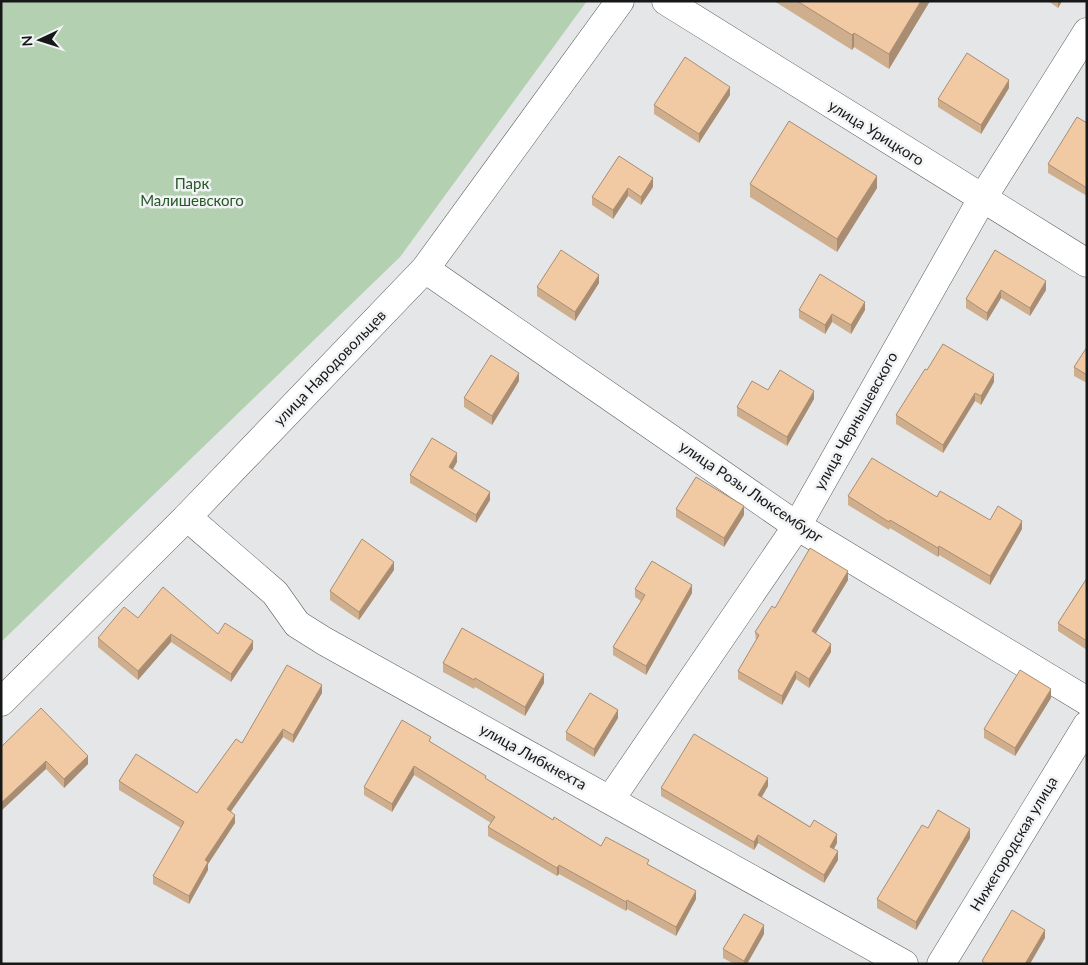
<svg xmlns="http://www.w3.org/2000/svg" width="1088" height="965" viewBox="0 0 1088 965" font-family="Lato,sans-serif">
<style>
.green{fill:#b3d0b1}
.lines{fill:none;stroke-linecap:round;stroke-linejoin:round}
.minor-casing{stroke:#5a5c5d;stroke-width:29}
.tertiary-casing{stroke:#5a5c5d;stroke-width:29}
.secondary-casing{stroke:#5a5c5d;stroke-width:29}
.minor{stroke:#fff;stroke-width:28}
.tertiary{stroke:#fff;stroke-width:28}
.secondary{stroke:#fff;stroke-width:28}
.wall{fill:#cfae8d}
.shaded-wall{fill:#a98d73}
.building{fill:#f1caa4;stroke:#a98d73}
.labels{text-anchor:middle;stroke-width:5;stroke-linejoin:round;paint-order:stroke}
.street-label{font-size:15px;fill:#161717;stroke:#f1f3f5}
.park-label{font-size:15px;fill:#265826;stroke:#f1f3f5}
</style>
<rect width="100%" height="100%" fill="#e4e6e8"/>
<!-- green -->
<path class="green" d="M1 1H587L400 257 1 642Z"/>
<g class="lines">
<defs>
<path id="minor" d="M425 269 797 526 1087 701
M187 517 275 593 297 624 324 641 904 964
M610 800 797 526 982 199 1087 32
M941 964 1087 725"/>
<path id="tertiary" d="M666 1 1087 263"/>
<path id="secondary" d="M1 702 187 517 425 269 620 1"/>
</defs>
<!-- minor casing -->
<use href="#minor" class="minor-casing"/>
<!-- tertiary casing -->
<use href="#tertiary" class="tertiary-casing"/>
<!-- secondary casing -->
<use href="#secondary" class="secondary-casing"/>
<!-- minor -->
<use href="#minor" class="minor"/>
<!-- tertiary -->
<use href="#tertiary" class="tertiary"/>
<!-- secondary -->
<use href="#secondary" class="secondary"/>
</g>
<!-- wall -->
<path class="wall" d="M774 1H930L889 69 854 47 852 50Z
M1048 1H1062L1058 8Z
M1009 88 981 134 938 107V99Z
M730 95 699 143 654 114V105Z
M1087 123V196L1048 173V164Z
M619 156 653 187 641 205 628 196 613 219 592 205V197Z
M750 184 877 188 837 252 750 197Z
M995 250 1046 290 1030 316 1001 298 987 321 966 308V299Z
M599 283 575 321 537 296V287Z
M799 310H865L851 334 832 322 825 334 799 318Z
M1087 347V383L1074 376V367Z
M927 370 994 382 981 405 975 401 943 453 896 424V415Z
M519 381 492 425 464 407V398Z
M768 390 814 399 787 446 737 416V407Z
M457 462 453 469 490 500 476 523 410 483V475Z
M848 496 937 497 990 520 1022 529 990 585 939 555 938 557 890 528 889 530 848 505Z
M676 509 744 515 724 547 676 517Z
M394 570 359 620 330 600V591Z
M1087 578V650L1058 631V623Z
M848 580 815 634 831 652 809 688 796 679 782 705 738 679V671L756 641 755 632 775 608Z
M635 589 692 593 646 675 613 655V647L641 601 635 597Z
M138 618 218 634 253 649 231 682 171 642 138 680 98 647V638Z
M443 663 544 683 525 716 475 687 474 689 443 672Z
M322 693 293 743 283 737 231 811 235 823 208 864V870L189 904 153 884V876L181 828 119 790V781L197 793 242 743Z
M1051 698 1015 756 984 738V729Z
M41 708 88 764 64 788 46 769Z
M618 718 594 757 566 740V732Z
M431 743 486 779 553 820 601 846 649 865 696 899 676 936 627 909 626 911 559 874 557 876 488 836V827L491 823 414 775 392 812 364 795V787Z
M768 786 762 797 837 843 834 849 838 860 824 883 758 843 754 850 661 796V788Z
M928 828 970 838 916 930 877 908V899Z
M764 934 747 964H734L723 958V949Z"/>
<!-- shaded-wall -->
<path class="shaded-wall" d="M921 1H930L889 69V54Z
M1058 1H1062L1058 8Z
M854 33V47L852 50V35Z
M1009 80V88L981 134V125Z
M730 87V95L699 143V134Z
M877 176V188L837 252V239Z
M653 178V187L641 205V197Z
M628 188V196L613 219V210Z
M599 275V283L575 321V312Z
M1046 281V290L1030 316V308Z
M1001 290V298L987 321V313Z
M865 302V310L851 334V325Z
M832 314V322L825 334V325Z
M519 373V381L492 425V416Z
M994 374V382L981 405V396Z
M814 391V399L787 446V437Z
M975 393V401L943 453V445Z
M457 453V462L449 476V467Z
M490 492V500L476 523V515Z
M744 506V515L724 547V538Z
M1022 521V529L990 585V576Z
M939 546V555L938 557V548Z
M394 562V570L359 620V612Z
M848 571V580L812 640V631Z
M692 585V593L646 675V666Z
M171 634V642L138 680V671Z
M253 641V649L231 682V674Z
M831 644V652L809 688V679Z
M796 671V679L782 705V696Z
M544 674V683L525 716V707Z
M322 685V693L293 743V735Z
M1051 689V698L1015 756V748Z
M618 710V718L594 757V749Z
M283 729V737L227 817V809Z
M88 756V764L64 788V779Z
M46 761V769L1 811V803Z
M414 766V775L392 812V804Z
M768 778V786L758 803V795Z
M235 815V823L208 864V870L189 904V896L205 860Z
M970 829V838L916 930V922Z
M837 834V843L830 855V847Z
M758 835V843L754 850V842Z
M838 851V860L824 883V875Z
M559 865V874L557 876V868Z
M696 891V899L676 936V927Z
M627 900V909L626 911V902Z
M764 925V934L747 964H744V961Z
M1045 930V938L1030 964H1025Z"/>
<!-- building -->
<path class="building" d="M797 1H921L889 54 854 33 852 35Z
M967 53 1009 80 981 125 938 99Z
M685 57 730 87 699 134 654 105Z
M1077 117 1087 123V188L1048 164Z
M789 121 877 176 837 239 750 184Z
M619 156 653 178 641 197 628 188 613 210 592 197Z
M561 250 599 275 575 312 537 287Z
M995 250 1046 281 1030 308 1001 290 987 313 966 299Z
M820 274 865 302 851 325 832 314 825 325 799 310Z
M943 344 994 374 981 396 975 393 943 445 896 415 925 369 927 370Z
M1087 347V375L1074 367Z
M491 355 519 373 492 416 464 398Z
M780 370 814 391 787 437 737 407 752 381 768 390Z
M432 438 457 453 449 467 490 492 476 515 410 475Z
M872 458 937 497 940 491 990 520 998 506 1022 521 990 576 939 546 938 548 890 520 889 522 848 496Z
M696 477 744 506 724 538 676 509Z
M362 539 394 562 359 612 330 591Z
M810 548 848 571 812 631 831 644 809 679 796 671 782 696 738 671 759 635 755 632 772 606 775 608Z
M652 561 692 585 646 666 613 647 645 595 635 589Z
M1087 578V641L1058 623Z
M163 587 218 634 225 623 253 641 231 674 171 634 138 671 98 638 124 607 138 618Z
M462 628 544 674 525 707 475 678 474 680 443 663Z
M287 665 322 685 293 735 283 729 227 809 235 815 205 860 208 862 189 896 153 876 184 822 119 781 136 754 197 793 236 739 242 743Z
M1020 670 1051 689 1015 748 984 729Z
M590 693 618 710 594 749 566 732Z
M41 708 88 756 64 779 46 761 1 803V747Z
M402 720 431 737 429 741 486 776 485 778 553 820 554 817 601 846 606 837 649 860 647 864 696 891 676 927 627 900 626 902 559 865 557 868 488 827 495 817 414 766 392 804 364 787Z
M694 734 768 778 758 795 810 827 814 820 837 834 830 847 838 851 824 875 758 835 754 842 661 788Z
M938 810 970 829 916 922 877 899 922 825 928 828Z
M1012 910 1045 930 1025 964H986L982 961Z
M744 914 764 925 744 961 723 949Z"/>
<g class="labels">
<!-- street labels -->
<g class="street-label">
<text transform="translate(876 133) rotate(32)" y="5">улица Урицкого</text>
<text transform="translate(330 368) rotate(-46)" y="5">улица Народовольцев</text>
<text transform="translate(856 421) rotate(-61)" y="5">улица Чернышевского</text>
<text transform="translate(751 492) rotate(34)" y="5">улица Розы Люксембург</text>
<text transform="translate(533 757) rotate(29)" y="5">улица Либкнехта</text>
<text transform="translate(1014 844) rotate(-59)" y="5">Нижегородская улица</text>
</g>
<!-- park labels -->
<g class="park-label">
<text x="192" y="189">Парк<tspan x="192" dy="17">Малишевского</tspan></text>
</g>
</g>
<!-- border -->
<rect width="1088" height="965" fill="none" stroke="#161717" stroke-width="5"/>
<!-- north arrow -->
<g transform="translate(40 40) rotate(266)" stroke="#f1f3f5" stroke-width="4" paint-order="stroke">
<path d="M0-4L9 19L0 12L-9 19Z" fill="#161717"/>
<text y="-8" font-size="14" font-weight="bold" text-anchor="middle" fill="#161717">N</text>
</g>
</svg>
